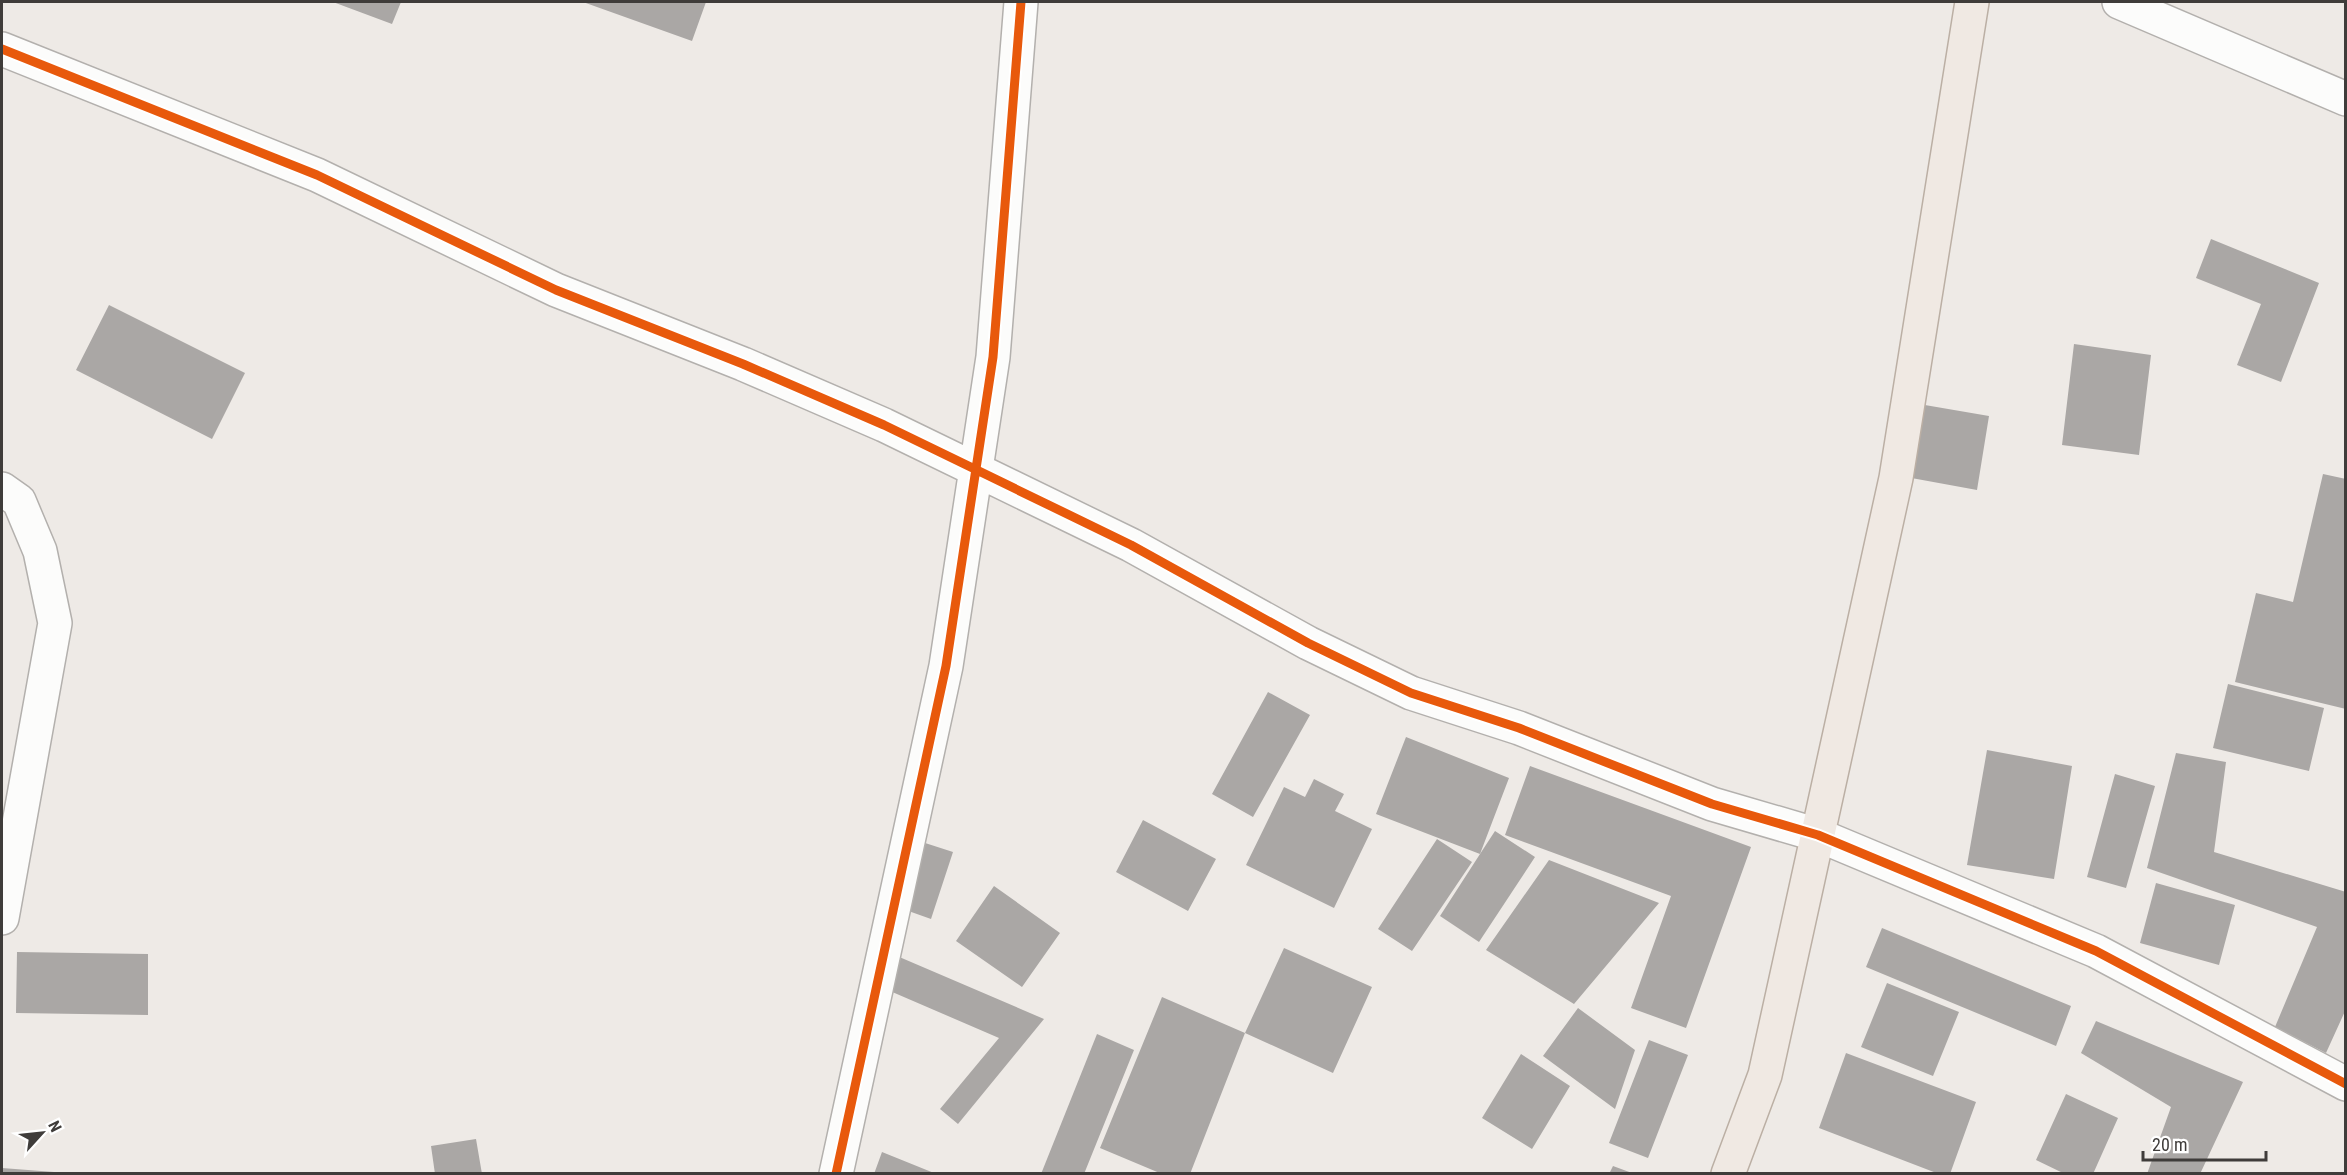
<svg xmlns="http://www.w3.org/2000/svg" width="2347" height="1175" viewBox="0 0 2347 1175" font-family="'Roboto Condensed',sans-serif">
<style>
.building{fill:#aaa7a5}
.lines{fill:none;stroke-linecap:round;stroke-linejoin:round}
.minor-casing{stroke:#b3b0ad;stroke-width:36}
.major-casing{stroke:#bbafa4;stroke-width:36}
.minor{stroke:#fcfcfb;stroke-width:33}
.major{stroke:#f0e9e3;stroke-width:33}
.cycleway-casing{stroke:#fff;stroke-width:13}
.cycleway{stroke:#e8590c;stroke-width:9}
</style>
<rect width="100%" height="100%" fill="#eeeae6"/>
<!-- building -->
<path class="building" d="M333 2H401L392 24Z
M583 2H706L692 41Z
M2211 239 2319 283 2281 382 2237 365 2261 304 2196 278Z
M109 305 245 373 212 439 76 370Z
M2074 344 2151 355 2139 455 2062 445Z
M1919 404 1989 416 1977 490 1906 477Z
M2323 474 2346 479V709L2235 682 2256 593 2293 602Z
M2228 684 2324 708 2309 771 2213 748Z
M1268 692 1310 715 1253 817 1212 794Z
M1406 737 1509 778 1480 854 1495 831 1535 857 1479 942 1440 916 1480 854 1376 814Z
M1987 750 2072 766 2054 879 1967 865Z
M2176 753 2226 762 2214 852 2346 892V1009L2326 1053 2275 1027 2317 927 2147 868Z
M1530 766 1751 847 1686 1028 1631 1008 1671 896 1505 835Z
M2115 774 2155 786 2126 888 2087 877Z
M1314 779 1344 794 1335 811 1372 829 1334 908 1246 865 1284 787 1305 797Z
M1143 820 1216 859 1188 911 1116 872Z
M1437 839 1472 862 1412 951 1378 929Z
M922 842 953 852 931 919 900 908Z
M1549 860 1659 903 1574 1004 1486 950Z
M2156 883 2235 905 2219 965 2140 943Z
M994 886 1060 933 1022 987 956 941Z
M1882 928 2071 1006 2056 1046 1866 967Z
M1284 948 1372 987 1333 1073 1245 1033Z
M17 952 148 954V1015L16 1013Z
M897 956 1044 1019 958 1124 940 1109 999 1038 883 988Z
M1887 983 1959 1012 1933 1076 1861 1047Z
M1162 997 1245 1033 1190 1174H1162L1100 1148Z
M1578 1008 1635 1050 1615 1109 1543 1056Z
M2096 1021 2243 1082 2200 1174H2147L2171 1107 2081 1053Z
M1097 1034 1134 1050 1084 1174H1041Z
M1649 1040 1688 1055 1648 1158 1609 1143Z
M1846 1053 1976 1102 1950 1174H1939L1819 1128Z
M1521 1054 1570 1086 1532 1149 1482 1118Z
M2066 1094 2118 1118 2093 1174H2065L2036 1160Z
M476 1139 482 1174H435L431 1146Z
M882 1152 934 1173V1174H874Z
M1613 1166 1632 1173V1174H1609Z
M2 1168 54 1172V1174H2Z"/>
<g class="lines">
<defs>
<path id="minor" d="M2119 2 2346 99
M2 49 317 175 556 290 743 364 884 425 1131 545 1308 643 1411 693 1519 728 1712 804 1818 835 2096 951 2346 1084
M2 489 19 501 40 551 55 623 2 918
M836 1174 946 666 993 357 1021 2"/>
<path id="major" d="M1728 1174 1765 1075 1896 478 1972 2"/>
</defs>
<!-- minor casing -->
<use href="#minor" class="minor-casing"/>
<!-- major casing -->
<use href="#major" class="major-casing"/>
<!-- minor -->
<use href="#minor" class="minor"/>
<!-- major -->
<use href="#major" class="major"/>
<defs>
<path id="cycleway" d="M2 49 317 175 556 290 743 364 884 425 1131 545 1308 643 1411 693 1519 728 1712 804 1818 835 2096 951 2346 1084
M836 1174 946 666 993 357 1021 2"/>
</defs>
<!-- cycleway casing -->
<use href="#cycleway" class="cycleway-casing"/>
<!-- cycleway -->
<use href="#cycleway" class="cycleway"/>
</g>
<!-- border -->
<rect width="2347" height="1175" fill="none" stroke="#3f3c3a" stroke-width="6"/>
<!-- north arrow -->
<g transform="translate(42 1133) rotate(63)" stroke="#ffffff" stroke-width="4.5" paint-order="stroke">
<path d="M0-4.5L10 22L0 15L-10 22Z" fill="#3f3c3a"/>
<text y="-9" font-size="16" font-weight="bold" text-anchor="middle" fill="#3f3c3a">N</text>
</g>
<!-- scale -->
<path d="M2143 1151v9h123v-9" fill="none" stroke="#3f3c3a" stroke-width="3"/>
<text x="2152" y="1151" font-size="18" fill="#3f3c3a" stroke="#ffffff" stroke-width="4.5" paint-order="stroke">20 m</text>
</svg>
